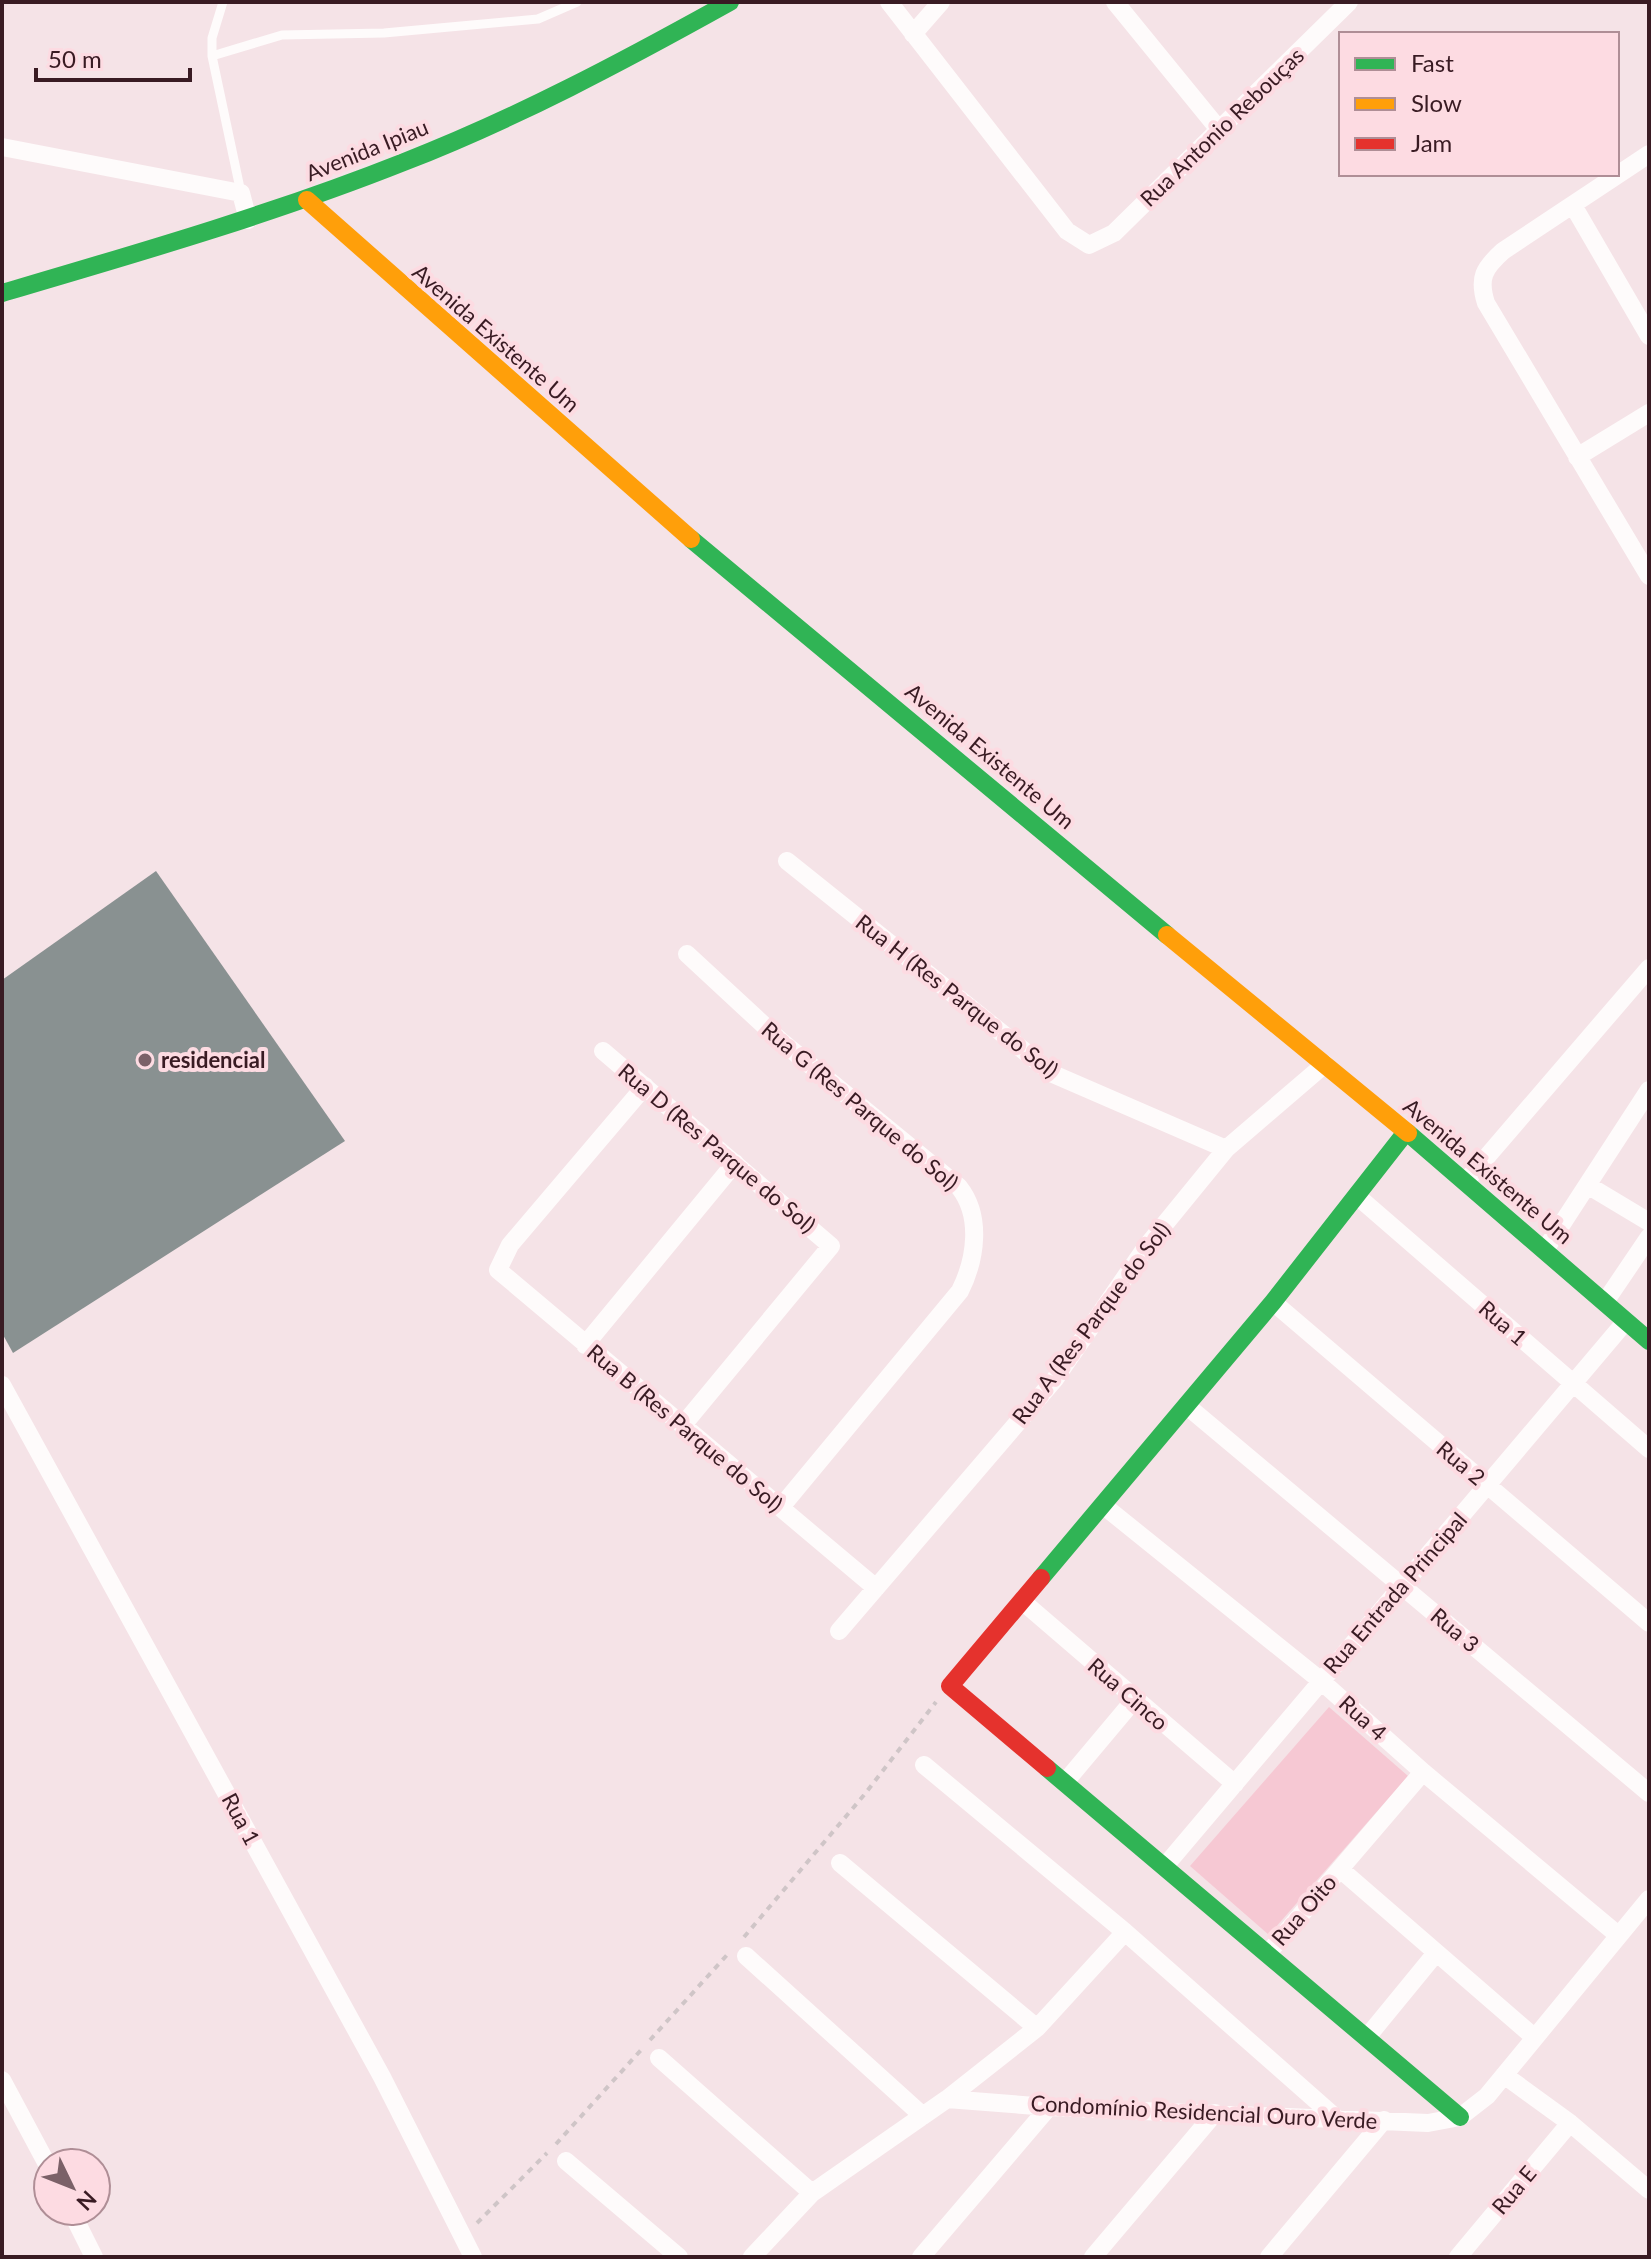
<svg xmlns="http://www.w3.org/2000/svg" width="1651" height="2259" viewBox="0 0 1651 2259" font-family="Lato,sans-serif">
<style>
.green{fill:#f6c8d3}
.building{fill:#899191}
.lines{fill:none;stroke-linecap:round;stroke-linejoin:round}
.path{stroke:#cfc5c7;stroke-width:4;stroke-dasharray:6 6;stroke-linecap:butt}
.lane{stroke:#fefbfb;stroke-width:9}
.street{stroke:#fefbfb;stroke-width:18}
.fast{stroke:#30b455;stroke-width:18}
.slow{stroke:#ff9f0a;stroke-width:18}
.jam{stroke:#e5322d;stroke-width:18}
.poi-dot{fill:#7b6168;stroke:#fddbe2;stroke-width:3}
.labels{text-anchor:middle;stroke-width:8;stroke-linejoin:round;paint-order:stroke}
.street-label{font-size:22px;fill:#391b23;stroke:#fddbe2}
.poi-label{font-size:22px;font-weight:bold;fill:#391b23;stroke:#fddbe2;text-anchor:start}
</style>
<rect width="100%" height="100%" fill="#f5e3e7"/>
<!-- green -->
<path class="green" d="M1329 1707 1408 1776 1269 1935 1190 1866Z"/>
<!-- building -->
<path class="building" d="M156 871 345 1141 13 1353 2 1333V980Z"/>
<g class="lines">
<!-- path -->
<path class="path" d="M744 1937 864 1795 936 1702
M650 2040 727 1955
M556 2144 641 2050
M477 2223 547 2153"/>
<!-- lane -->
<path class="lane" d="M223 2 212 38V56L241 193
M212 56 282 35 384 33 538 19 577 2"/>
<!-- street -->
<path class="street" d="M889 2 1067 231 1089 245 1114 233 1349 2
M1115 2 1221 132
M913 34 941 2
M2 147 241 193 248 220
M1649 154 1503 251C1484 268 1478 278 1486 303L1649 576
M1574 207 1649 336
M1577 457 1649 413
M787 861 1053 1074 1226 1149
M687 954 782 1042 959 1187C982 1216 976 1259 960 1291L781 1507
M603 1051 831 1246 683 1425
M645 1086 510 1245 498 1270 876 1588
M1466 1181 1649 968
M1589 1186 1649 1222
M1357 1196 1649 1449
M1545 1250 1649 1090
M1273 1302 1649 1623
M1605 1302 1649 1237
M585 1345 735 1163
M2 1385 382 2077 473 2257
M1187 1406 1649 1793
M1104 1506 1320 1680 1423 1772 1618 1935
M1022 1601 1235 1784
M839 1631 1055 1379 1146 1247 1226 1149 1325 1064
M924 1765 1125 1932 1336 2118
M1066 1781 1134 1700
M840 1863 1037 2028
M1165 1866 1626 1321
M1340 1869 1534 2037
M1269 1952 1423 1772
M746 1956 923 2116
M1368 2036 1436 1953
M659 2058 812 2193
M1504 2075 1570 2123 1649 2190
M2 2080 48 2166
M947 2099 1049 2107 1428 2123 1460 2117 1487 2096 1649 1899
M566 2161 679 2257
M71 2211 94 2257
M752 2257 812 2193 947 2099 1037 2028 1125 1932
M921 2257 1049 2107
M1093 2257 1215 2113
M1269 2257 1384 2120
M1458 2257 1570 2123"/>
<!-- fast -->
<path class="fast" d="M2 293C138 253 273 214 404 162 517 118 624 61 730 2
M691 539 1167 935
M1408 1133 1649 1341
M1041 1578 1273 1302 1406 1132
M1047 1768 1460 2117"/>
<!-- slow -->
<path class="slow" d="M307 200 691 539
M1167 935 1408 1133"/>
<!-- jam -->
<path class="jam" d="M1041 1578 950 1686 1047 1768"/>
</g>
<!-- markers -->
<circle class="poi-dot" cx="145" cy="1060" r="8"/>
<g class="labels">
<!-- street labels -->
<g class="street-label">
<text transform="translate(1222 127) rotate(-44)" y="8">Rua Antonio Rebouças</text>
<text transform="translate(367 150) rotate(-22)" y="8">Avenida Ipiau</text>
<text transform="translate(496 338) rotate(41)" y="8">Avenida Existente Um</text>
<text transform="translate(990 756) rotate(40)" y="8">Avenida Existente Um</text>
<text transform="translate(957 996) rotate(38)" y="8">Rua H (Res Parque do Sol)</text>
<text transform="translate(860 1106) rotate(40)" y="8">Rua G (Res Parque do Sol)</text>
<text transform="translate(717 1148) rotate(40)" y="8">Rua D (Res Parque do Sol)</text>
<text transform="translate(1488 1171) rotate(40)" y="8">Avenida Existente Um</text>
<text transform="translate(1091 1323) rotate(-53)" y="8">Rua A (Res Parque do Sol)</text>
<text transform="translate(1503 1323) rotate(41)" y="8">Rua 1</text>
<text transform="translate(685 1428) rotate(40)" y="8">Rua B (Res Parque do Sol)</text>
<text transform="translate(1461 1463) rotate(40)" y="8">Rua 2</text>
<text transform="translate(1395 1593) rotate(-49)" y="8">Rua Entrada Principal</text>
<text transform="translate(1455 1630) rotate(40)" y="8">Rua 3</text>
<text transform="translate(1128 1694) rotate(41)" y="8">Rua Cinco</text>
<text transform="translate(1363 1718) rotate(42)" y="8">Rua 4</text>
<text transform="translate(241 1819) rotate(62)" y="8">Rua 1</text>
<text transform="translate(1304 1910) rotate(-49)" y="8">Rua Oito</text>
<text transform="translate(1204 2112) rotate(3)" y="8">Condomínio Residencial Ouro Verde</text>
<text transform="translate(1514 2190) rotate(-50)" y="8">Rua E</text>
</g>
<!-- poi labels -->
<g class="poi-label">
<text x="161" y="1068">residencial</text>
</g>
</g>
<!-- border -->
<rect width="1651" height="2259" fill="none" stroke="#391b23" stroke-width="8"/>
<!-- legend -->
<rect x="1339" y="32" width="280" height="144" fill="#fddbe2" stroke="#af8e96" stroke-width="2"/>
<rect x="1355" y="58" width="40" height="12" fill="#30b455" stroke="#af8e96" stroke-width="2"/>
<text x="1411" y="72" font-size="24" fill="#391b23">Fast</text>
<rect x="1355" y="98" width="40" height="12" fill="#ff9f0a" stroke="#af8e96" stroke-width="2"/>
<text x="1411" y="112" font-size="24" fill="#391b23">Slow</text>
<rect x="1355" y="138" width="40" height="12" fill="#e5322d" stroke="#af8e96" stroke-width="2"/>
<text x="1411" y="152" font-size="24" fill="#391b23">Jam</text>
<!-- north arrow -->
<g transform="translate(72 2187) rotate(133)"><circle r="38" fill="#fddbe2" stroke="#af8e96" stroke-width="2"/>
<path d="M0-6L14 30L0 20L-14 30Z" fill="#7b6168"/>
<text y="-12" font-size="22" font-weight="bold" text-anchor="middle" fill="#391b23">N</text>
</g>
<!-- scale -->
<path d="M36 68v12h154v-12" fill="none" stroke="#391b23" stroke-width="4"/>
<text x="48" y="68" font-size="24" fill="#391b23" stroke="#fddbe2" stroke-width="6" paint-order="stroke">50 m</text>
</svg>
